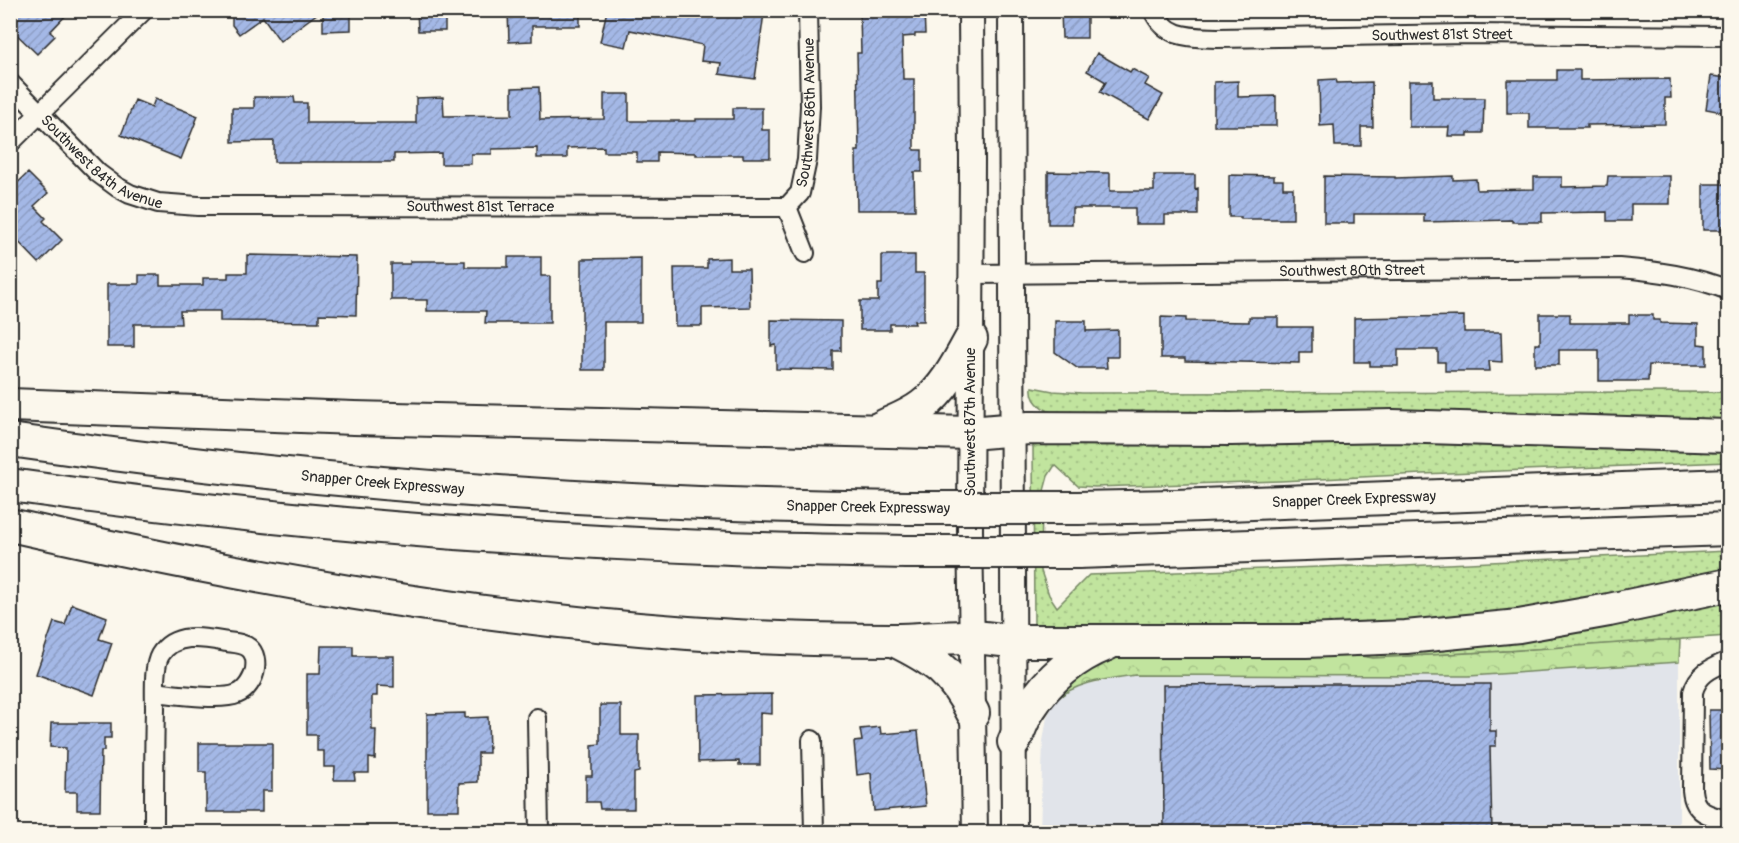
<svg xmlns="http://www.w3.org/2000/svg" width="1739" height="843" viewBox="0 0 1739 843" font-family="Pangolin,sans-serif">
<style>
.built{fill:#e1e4ea}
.grass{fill:url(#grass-dots);stroke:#768864;stroke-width:1.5}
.forest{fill:url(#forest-crowns);stroke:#768864;stroke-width:1.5}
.building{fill:url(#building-hatch);stroke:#2b2b2b;stroke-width:1.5}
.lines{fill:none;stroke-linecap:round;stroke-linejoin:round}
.minor-casing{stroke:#2b2b2b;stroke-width:22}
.secondary-casing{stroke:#2b2b2b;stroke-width:28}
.motorway-casing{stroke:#2b2b2b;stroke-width:36}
.minor{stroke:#fbf7ec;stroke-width:18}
.secondary{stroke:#fbf7ec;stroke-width:24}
.motorway{stroke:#fbf7ec;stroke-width:32}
.motorway-bridge-casing{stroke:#2b2b2b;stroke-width:36;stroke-linecap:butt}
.motorway-bridge{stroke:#fbf7ec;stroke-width:32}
.labels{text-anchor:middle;stroke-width:4.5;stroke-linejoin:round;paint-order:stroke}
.street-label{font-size:15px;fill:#2b2b2b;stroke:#fbf7ec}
</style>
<defs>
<pattern id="grass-dots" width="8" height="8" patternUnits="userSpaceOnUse" patternTransform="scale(1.5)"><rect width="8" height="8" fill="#c1e49e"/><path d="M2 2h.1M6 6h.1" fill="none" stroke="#a6c488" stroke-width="1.8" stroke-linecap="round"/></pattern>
<pattern id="forest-crowns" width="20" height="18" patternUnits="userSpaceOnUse" patternTransform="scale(1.5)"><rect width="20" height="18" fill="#c1e49e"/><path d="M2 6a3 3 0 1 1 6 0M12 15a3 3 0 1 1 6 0" fill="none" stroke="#a6c488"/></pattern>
<pattern id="building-hatch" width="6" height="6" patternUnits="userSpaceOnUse" patternTransform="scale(1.5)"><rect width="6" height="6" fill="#a4b8e6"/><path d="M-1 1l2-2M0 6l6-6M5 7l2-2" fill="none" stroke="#8d9ec5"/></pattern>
</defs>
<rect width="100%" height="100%" fill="#fbf7ec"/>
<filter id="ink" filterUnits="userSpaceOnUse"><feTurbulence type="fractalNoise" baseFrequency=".0167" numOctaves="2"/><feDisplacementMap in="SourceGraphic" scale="12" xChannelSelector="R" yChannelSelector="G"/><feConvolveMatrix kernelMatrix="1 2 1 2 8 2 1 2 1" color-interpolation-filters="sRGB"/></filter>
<g filter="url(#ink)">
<!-- built -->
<path class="built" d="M1679 662V832H1040L1043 741 1047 717 1056 700 1061 695 1072 688 1087 684 1135 675 1469 676Z"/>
<!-- grass -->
<path class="grass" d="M1032 387 1053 391 1082 393 1728 392V424C1568 420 1408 417 1248 414 1211 413 1175 413 1139 414 1119 415 1090 419 1071 416 1054 414 1030 408 1032 387Z
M1381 439 1728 449V462L1422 474 1280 481 1095 487 1078 486 1055 465 1048 476 1042 498 1041 571 1049 595 1057 607 1089 575 1348 566 1384 567 1728 551V577L1601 604 1366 627 1034 628 1033 445H1275Z
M1728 596V636L1507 651 1373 658 1343 653Z"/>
<!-- forest -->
<path class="forest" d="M1662 640H1680L1679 662 1469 676 1135 675C1109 679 1077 681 1056 700L1049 690 1106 656 1343 653 1373 658 1507 651Z"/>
<!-- building -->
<path class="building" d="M10 10H71L50 32 55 36 37 54 10 28Z
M232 10H322L280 41 263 17 239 34 232 25Z
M323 10H351V30L323 31Z
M417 10H445V31H418Z
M508 10H580V26H532V41L509 42Z
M607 10H698L727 15 728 10H747L764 13 755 79 719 74 721 63 701 61 703 45 630 30 626 47 600 42Z
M879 10H924L925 34H915V36L902 37 903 79H914V150H922V172H914L915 210H857L856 151H859L857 53H861L860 14H879Z
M1061 10H1087V38H1062Z
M1097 53 1130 72 1132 69 1149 78 1145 85 1163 95 1149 119 1100 92 1106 82 1087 71Z
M1557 70H1580V80L1670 79 1671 98H1665V124L1587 125V128H1529V113H1507V80H1557Z
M1711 76 1728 78V113L1706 109Z
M1336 79 1337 83 1372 82 1373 127H1361V146H1335L1334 125 1320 126 1319 80Z
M1238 81V97L1276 96V126H1214V82Z
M1409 81H1433V98H1484L1483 133H1468V136H1448L1449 127H1409Z
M539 87 540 120 604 119V94H629V121H696V119H733V108H762V130H770V158H743V155H696V153L657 152V162H637V152H604V147L567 148V158H537V148L492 149V154H471V164H441V153L394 154V162H274V141L232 142V108H254V97H294L295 103H307V123H416V98L443 97 444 116 512 115V88Z
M155 99 198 116 181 159 121 135 135 100 152 107Z
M1048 172 1110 173V191H1154V175H1195V189L1198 188V215H1165V224H1135V208H1072V224H1048Z
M28 173 48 193 34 206 46 218 43 221 62 240 39 263 10 233V190Z
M1229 175 1274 176V180H1283V188H1293V219H1241V217H1229Z
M1324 176 1395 177V178L1453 176V180L1476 179 1477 190 1534 189V177H1562V187L1607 186 1608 176H1670V204H1631V221H1607V212L1542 213V222H1512V220L1424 222V214H1354V223H1324Z
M1703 184H1728V226H1721V230H1703Z
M247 255 357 257 356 315 319 314V322L220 321V311H180L181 324H134V347H107V284H139V275H160V285H203V278H228V273H247Z
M882 255H915V273H924V321H914L915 324H890V330H860V301H878V284H882Z
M508 257H541V276H550V323H485L486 311H427V300H391V264H410V261H465V267H508Z
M641 258V322H604V370H582V259Z
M729 258V269H749L750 307 702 308V326H675L674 268H707V259Z
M1540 314H1570V323H1629V315H1653V320H1660V323L1698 324V344L1706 345V365H1649L1648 381H1599V350H1559V365H1535V344H1540Z
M1464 316V332H1501L1502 362 1489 361 1490 371H1445V362H1438V350H1398V366H1370V362H1354V318Z
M1161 317 1186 318V321L1249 322V317H1278V327H1312V352H1299V363L1185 361V358H1161Z
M771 320 841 321V351H833V370L776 369V345L771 346Z
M1055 321H1086V331L1118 330V357H1106L1107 368H1077L1055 352Z
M72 604 107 617 99 639 112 643 94 695 36 674 54 622 65 625Z
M321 646H353V656H394V687L377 686V696H372V730H376L375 759 369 758V773H354L355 780H334L335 767H324V751H317V735H307V674H320Z
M1323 684H1490V731H1496V746H1490L1492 832H1164L1163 685Z
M772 694V714L760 713V765H739V761L698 762 697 695Z
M600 705H621V735H639V772L634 773V809H600L599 802H586V776H592V745L600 744Z
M1709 710H1728V770L1710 769Z
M465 713V718L488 717 489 753H478V782L459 783V810H427V714Z
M51 723H111V738H104V751H101L100 810H77V792H65L66 748 50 747Z
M880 727 881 734 918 731 926 806 874 811 871 773 857 775 854 742 862 741 860 729Z
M199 743H272V791H262V812H206V772H199Z"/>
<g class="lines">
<defs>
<g id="minor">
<path id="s1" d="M1153 10C1166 39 1190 37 1217 38L1468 34 1728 36"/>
<path id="s2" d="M10 83 98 173 117 187 130 194 158 203 198 206 787 207"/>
<path d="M10 143 144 10"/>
<path id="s3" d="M787 207 800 193 807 160 810 106 808 10"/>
<path d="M787 207 805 253"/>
<path id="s4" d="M972 274 1619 268C1657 271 1693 276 1728 290"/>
<path d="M1728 661C1712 668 1698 673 1693 692L1692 790C1694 813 1709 816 1728 820"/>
<path d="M537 718 539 832"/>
<path d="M812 740 814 832"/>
<path d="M154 832C154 791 154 750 155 709 155 695 153 667 160 655 175 631 205 638 227 642 234 643 243 643 249 648 255 653 256 662 255 669 254 678 246 691 237 694 221 701 174 694 155 692"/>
</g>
<path id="secondary" d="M971 10 972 161 970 530 975 832
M1011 10 1014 832"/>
<g id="motorway">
<path d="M10 405 354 418 970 433 1029 428 1231 429 1393 426 1728 436"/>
<path d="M880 428C894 421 909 416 922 406 944 390 958 363 971 339"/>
<path id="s5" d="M10 440C307 483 607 505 906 508"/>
<path d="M10 485C241 518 474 538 706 547 773 550 839 551 906 552"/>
<path id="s6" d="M1078 508 1176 506 1728 485"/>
<path d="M10 525C235 576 459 616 688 633 756 638 824 640 892 640 919 640 946 636 973 637 986 638 1000 640 1013 641H1306L1406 637 1519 626 1609 610 1728 585"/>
<path d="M1078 552 1728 529"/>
<path d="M894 640C935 660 952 672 973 713"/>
<path d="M1014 742C1019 731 1023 718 1030 708 1049 678 1074 657 1107 644"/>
</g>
</defs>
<!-- minor casing -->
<use href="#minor" class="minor-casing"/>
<!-- secondary casing -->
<use href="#secondary" class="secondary-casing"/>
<!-- motorway casing -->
<use href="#motorway" class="motorway-casing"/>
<!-- minor -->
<use href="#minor" class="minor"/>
<!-- secondary -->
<use href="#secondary" class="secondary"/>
<!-- motorway -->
<use href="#motorway" class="motorway"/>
<defs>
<path id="motorway-bridge" d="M906 508H1078
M906 552H1078"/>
</defs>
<!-- motorway-bridge casing -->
<use href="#motorway-bridge" class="motorway-bridge-casing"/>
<!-- motorway-bridge -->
<use href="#motorway-bridge" class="motorway-bridge"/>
</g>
</g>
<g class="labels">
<!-- street labels -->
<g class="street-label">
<text dy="5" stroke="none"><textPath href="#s1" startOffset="300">Southwest 81st Street</textPath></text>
<text dy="5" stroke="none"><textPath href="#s3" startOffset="100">Southwest 86th Avenue</textPath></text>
<text dy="5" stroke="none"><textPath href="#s2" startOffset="123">Southwest 84th Avenue</textPath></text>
<text dy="5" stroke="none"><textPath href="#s2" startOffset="516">Southwest 81st Terrace</textPath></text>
<text dy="5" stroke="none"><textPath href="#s4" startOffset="380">Southwest 80th Street</textPath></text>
<text transform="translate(970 422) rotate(-90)" y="5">Southwest 87th Avenue</text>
<text dy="5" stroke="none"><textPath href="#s5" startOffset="375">Snapper Creek Expressway</textPath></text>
<text dy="5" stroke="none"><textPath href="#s6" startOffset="276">Snapper Creek Expressway</textPath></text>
<text transform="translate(868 507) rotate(1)" y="5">Snapper Creek Expressway</text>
</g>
</g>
<!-- margin -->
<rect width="1739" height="843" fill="none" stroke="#fbf7ec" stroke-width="36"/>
<rect x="18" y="18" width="1703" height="807" fill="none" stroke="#2b2b2b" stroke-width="2" filter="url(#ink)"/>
</svg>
